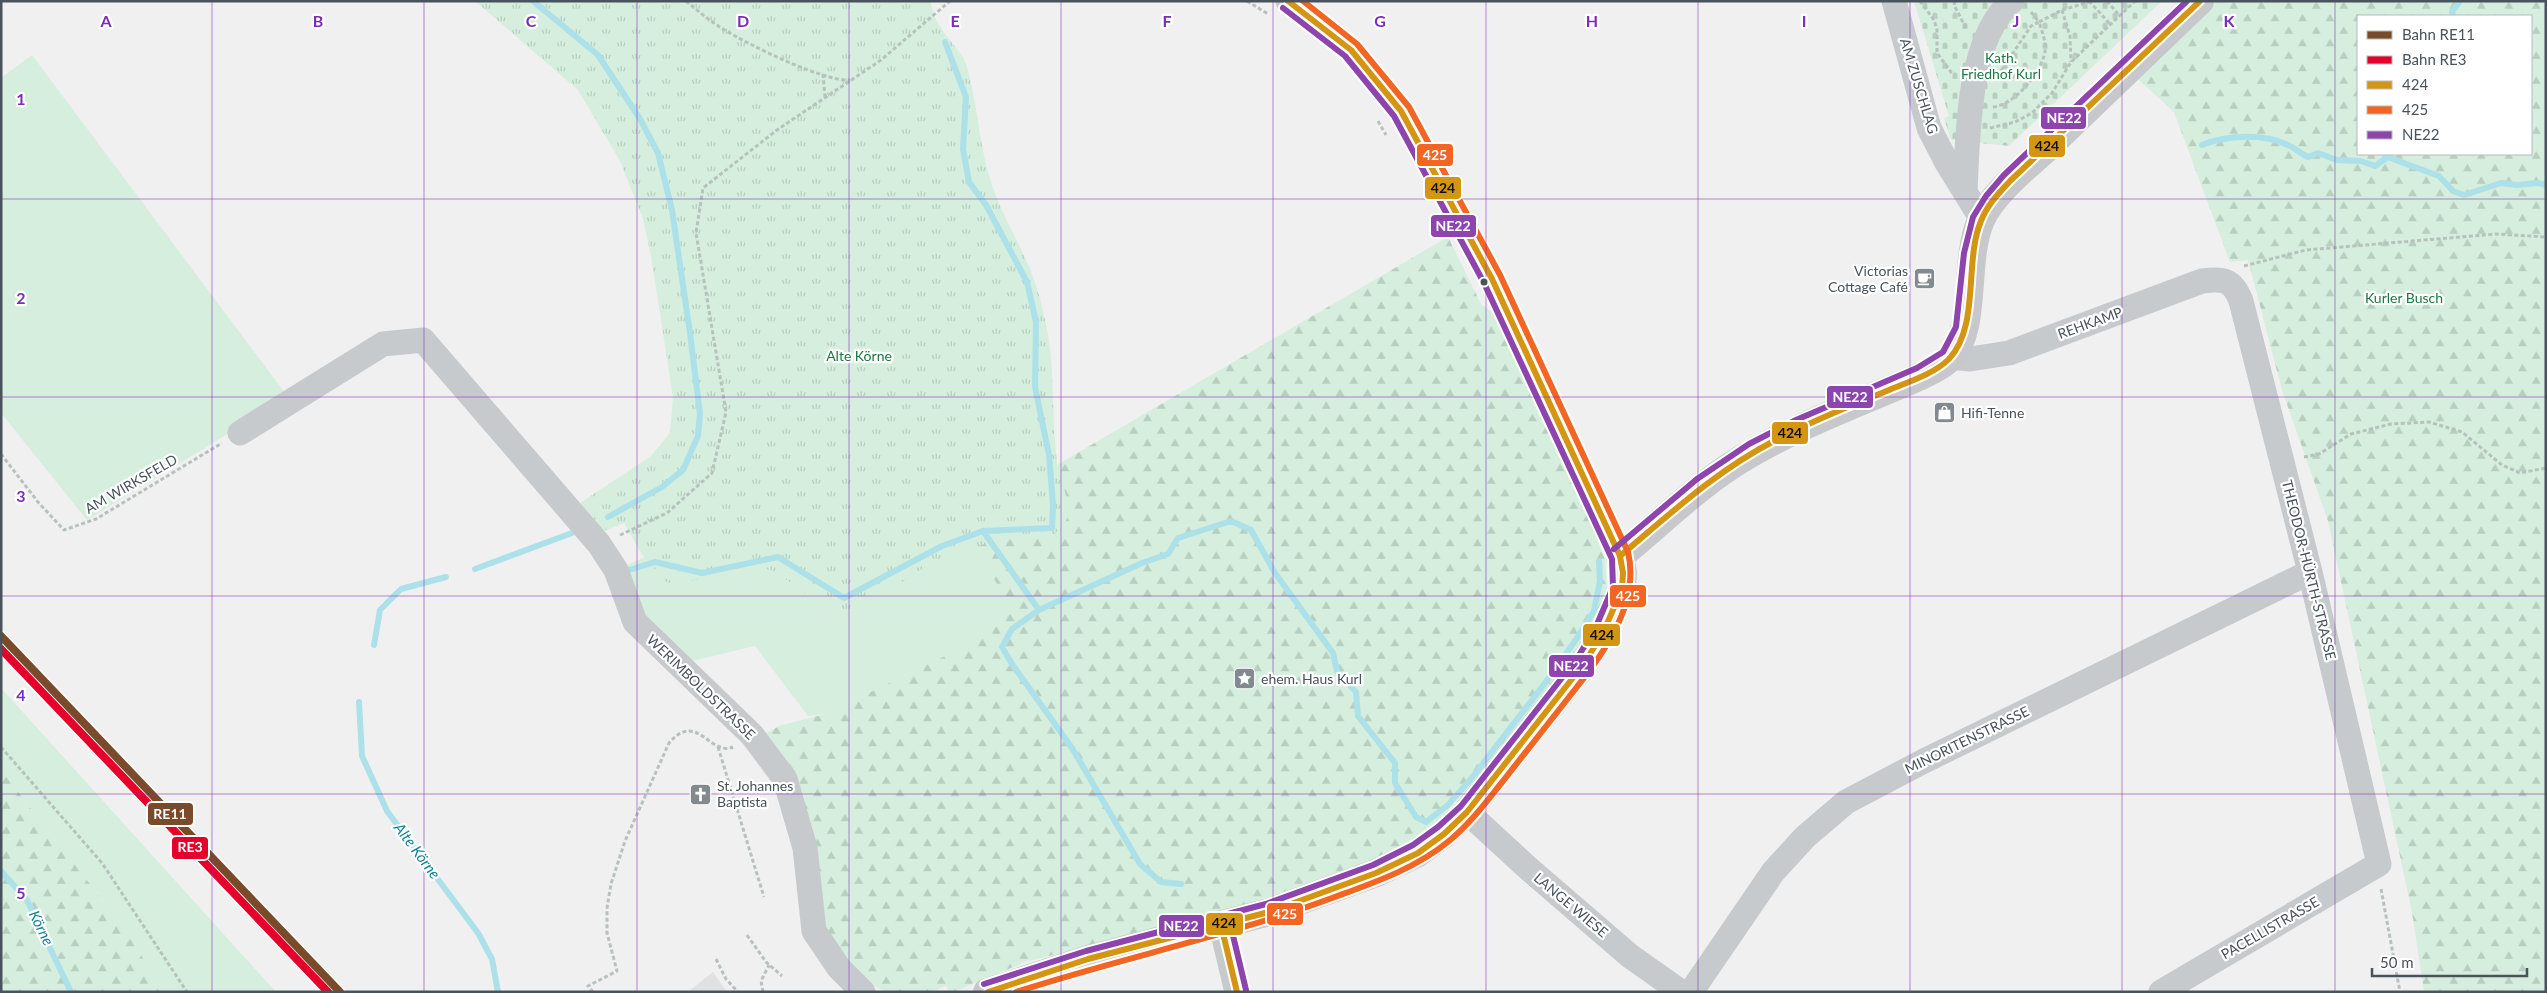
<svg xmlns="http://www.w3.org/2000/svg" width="2547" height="993" viewBox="0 0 2547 993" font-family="Lato,sans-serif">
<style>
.education{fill:#e2e1e1}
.green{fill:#d5eedd}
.forest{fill:url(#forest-firs);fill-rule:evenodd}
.cemetery{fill:url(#cemetery-stones)}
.park{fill:url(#park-tufts)}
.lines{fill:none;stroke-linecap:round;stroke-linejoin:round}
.stream{stroke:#ace1ea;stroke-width:6}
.path{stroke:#b7c2be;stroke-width:3;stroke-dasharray:4 2.5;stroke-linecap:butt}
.minor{stroke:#c7cacc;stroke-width:25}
.major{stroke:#c6c8cb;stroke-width:28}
.bus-1-casing{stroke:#fff;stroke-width:10}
.bus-2-casing{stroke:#fff;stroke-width:10}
.bus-3-casing{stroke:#fff;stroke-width:10}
.bus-1{stroke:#d49512;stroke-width:6}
.bus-2{stroke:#f26522;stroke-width:6}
.bus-3{stroke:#8e44ad;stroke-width:6}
.rail-1-casing{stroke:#fff;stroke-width:11}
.rail-2-casing{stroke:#fff;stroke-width:11}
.rail-1{stroke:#7a4b2a;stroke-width:8}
.rail-2{stroke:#e4002b;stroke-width:8}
.grid{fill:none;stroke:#7b2cbf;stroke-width:1;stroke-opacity:0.55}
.bus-dot{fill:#48535b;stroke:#fff;stroke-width:2}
.labels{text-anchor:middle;stroke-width:4.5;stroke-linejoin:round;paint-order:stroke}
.park-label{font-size:14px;fill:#1c7843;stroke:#fff}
.street-label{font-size:14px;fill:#48535b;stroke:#fff}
.poi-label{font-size:14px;fill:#48535b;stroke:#fff;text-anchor:start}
.water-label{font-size:15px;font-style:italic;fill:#158293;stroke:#fff}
.grid-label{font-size:16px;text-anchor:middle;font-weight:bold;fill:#7b2cbf;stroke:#fff;stroke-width:4.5;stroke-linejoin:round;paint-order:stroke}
.line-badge{stroke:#fff;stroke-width:2}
.badge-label{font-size:14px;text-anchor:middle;font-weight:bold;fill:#fff}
.pale-badge-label{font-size:14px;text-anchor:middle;font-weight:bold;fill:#111}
</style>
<defs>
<pattern id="forest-firs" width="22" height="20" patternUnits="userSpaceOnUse" patternTransform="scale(1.25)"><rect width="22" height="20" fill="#d5eedd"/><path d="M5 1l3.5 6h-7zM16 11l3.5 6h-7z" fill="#b8cec0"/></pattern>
<pattern id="cemetery-stones" width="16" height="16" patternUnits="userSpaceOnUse" patternTransform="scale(1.25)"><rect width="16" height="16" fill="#d5eedd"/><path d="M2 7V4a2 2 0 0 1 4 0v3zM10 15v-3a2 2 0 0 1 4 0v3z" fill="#b8cec0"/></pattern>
<pattern id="park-tufts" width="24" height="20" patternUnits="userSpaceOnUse" patternTransform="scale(1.25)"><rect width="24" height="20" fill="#d5eedd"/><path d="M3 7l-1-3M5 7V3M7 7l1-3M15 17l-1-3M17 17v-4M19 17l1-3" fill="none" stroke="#b8cec0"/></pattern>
</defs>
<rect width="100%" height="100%" fill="#f0f0f0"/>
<!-- education -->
<path class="education" d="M713 972 727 992H688Z"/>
<!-- green -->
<path class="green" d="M32 55 288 397 87 520 1 413V78Z
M954 516 1011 606 984 629 945 656 825 714 808 716 755 646 679 664 635 622 616 570 645 557Z
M1 688 276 992H164L125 929 1 770Z"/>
<!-- forest -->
<path class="forest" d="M2216 1H2546V992H2424L2412 912 2328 521 2282 390 2248 260 2230 262 2174 112 2130 72 2164 52ZM2358 16H2531V154H2358Z
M1448 237 1481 304 1493 313 1590 520 1605 560 1607 591 1596 620 1571 658 1524 718 1442 817 1413 839 1372 860 1228 911 1025 962 953 992H949L946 986 932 992H887L870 984 844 960 821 924 765 734 779 726 825 714 945 656 984 629 1011 606 954 516 1043 473Z
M1 770 125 929 164 992H1Z"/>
<!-- cemetery -->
<path class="cemetery" d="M1914 1H2162L2009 146 1951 140 1944 118 1949 116Z"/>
<!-- park -->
<path class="park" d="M475 1H931C932 29 962 47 967 67 978 106 979 147 992 185 1002 214 1018 241 1030 269 1036 284 1041 301 1044 316 1057 365 1050 418 1058 468 1061 485 1076 510 1063 526 1047 544 1026 533 1007 538 985 543 963 551 942 559 904 574 878 608 835 614L774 571 754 566 730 569 678 585 666 582 641 553 624 523 604 531 580 503 651 456 670 433 673 397 651 256 643 219 620 161 578 90Z"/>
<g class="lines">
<!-- stream -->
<path class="stream" d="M533 1 598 55 640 119 658 153 672 210 690 333 700 414 698 436 683 470 662 487 608 517
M2453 16 2452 12 2460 1
M2202 145C2226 135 2264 133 2288 145 2295 148 2301 154 2308 157L2318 153 2337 160 2361 161 2375 166 2385 159 2386 154
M2385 156 2439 176 2453 191 2464 195 2501 183 2517 185 2538 183 2546 185
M983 531 1039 610
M475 569 572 533
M629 570 655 562 702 573 778 557 844 598 942 546 983 531 1052 528 1053 504 1049 455 1035 387 1036 322 1027 282 986 205 969 182 963 149 966 97 945 42
M374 645 380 610 401 589 446 577
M359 702 362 756 387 811 478 933 492 959 498 992
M1 871 27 900 71 992
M1181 884 1161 882 1140 864 1072 748 1012 664 1002 647 1012 629 1039 610 1142 563 1168 554 1178 538 1231 521 1251 530 1275 573 1333 653 1337 671 1356 692 1358 716 1395 763V783L1416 817 1426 822 1448 805 1471 779 1552 674 1577 638 1594 611 1600 581 1599 561"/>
<!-- path -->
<path class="path" d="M686 1C698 11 710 21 723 29 747 44 824 82 850 80
M1247 1 1268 14
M1920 1 1934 20 1937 30V53L1953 75
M1955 1 1954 5 1967 30
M2089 1 2110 24
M2107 1 2119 15
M2062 10 2070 36 2071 62
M2031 12 2039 22 2062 10 2089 2
M823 74 825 97
M1993 107C2014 105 2038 76 2044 56 2048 45 2042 32 2039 22L2031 26 2001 71
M1378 121 1386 135
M1990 128 2015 122 2032 113 2052 93 2071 62 2135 1
M2244 266 2306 250 2496 234 2546 237
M1 454 38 502 64 530 96 519 222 443
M2304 457 2319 454 2351 434 2391 424 2429 422 2462 432 2502 465 2520 473 2546 468
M620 535 667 513 712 473 726 412 696 233 703 188 777 130 881 60 950 1
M1 747 102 863 187 992
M718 747 764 897
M2381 889 2400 992
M747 935 766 962 782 976
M716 959 726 979 738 992
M593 992 588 986 617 971 607 933V908L611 884 625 841 669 743C697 710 710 757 733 747
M763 992 761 981 769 965"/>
<!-- minor -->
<path class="minor" d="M1288 1 1351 50 1401 111 1463 222 1492 279 1620 556
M1894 1 1929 128 1947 163 1981 218
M1965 191C1968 136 1967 39 2012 1
M1950 357 1970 359 2009 353 2202 281C2224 278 2233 280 2241 301L2310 572 2379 864 2161 992
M240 433 383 344 423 340 599 544 616 570 635 622 752 735 785 779 805 848 814 931 839 968 863 992
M1467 812 1529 869 1630 956 1681 992
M1221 925 1237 992
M1691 992 1773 872 1805 837 1846 802 1924 761 2310 572"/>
<!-- major -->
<path class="major" d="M987 992 1088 959 1269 912 1376 873 1418 853 1444 834 1467 812 1583 665 1603 633 1622 589 1623 573 1620 556C1657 526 1692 491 1732 465 1787 429 1860 403 1921 376 1931 371 1942 366 1950 358 1978 328 1963 260 1981 220 1991 195 2027 166 2047 148 2098 99 2149 50 2200 1"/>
<defs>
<path id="bus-1" d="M1620 556C1670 514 1716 471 1774 441 1811 421 1850 406 1889 390 1908 382 1934 374 1949 359 1980 326 1964 261 1981 221 1987 205 1999 193 2010 181L2200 1
M1221 925 1237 992
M988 992 1088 959 1269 912 1376 873 1418 853 1444 834 1467 812 1583 665 1603 633 1622 589 1623 573 1620 556 1492 279 1401 111 1351 50 1288 1"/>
<path id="bus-2" d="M1016 992C1121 958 1229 936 1332 898 1373 883 1415 869 1449 841 1470 824 1486 802 1503 781 1525 753 1547 725 1569 697 1600 658 1641 606 1628 552L1500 275 1409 107 1357 44 1303 1"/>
<path id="bus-3" d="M1614 549 1697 479 1749 444 1796 420 1917 368 1943 352 1956 327 1964 253 1973 217 1986 196 2004 175 2187 1
M1230 923 1246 990
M984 984 1086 951 1266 904 1373 865 1413 845 1438 827 1461 806 1576 660 1595 629 1613 587 1612 559 1484 283 1394 116 1345 56 1283 8"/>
</defs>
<!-- bus-1 casing -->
<use href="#bus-1" class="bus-1-casing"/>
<!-- bus-2 casing -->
<use href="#bus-2" class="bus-2-casing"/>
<!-- bus-3 casing -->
<use href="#bus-3" class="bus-3-casing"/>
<!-- bus-1 -->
<use href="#bus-1" class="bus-1"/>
<!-- bus-2 -->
<use href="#bus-2" class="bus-2"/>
<!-- bus-3 -->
<use href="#bus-3" class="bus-3"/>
<defs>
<path id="rail-1" d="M1 636 340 992"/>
<path id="rail-2" d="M1 649 328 992"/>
</defs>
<!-- rail-1 casing -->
<use href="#rail-1" class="rail-1-casing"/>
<!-- rail-2 casing -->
<use href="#rail-2" class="rail-2-casing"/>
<!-- rail-1 -->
<use href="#rail-1" class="rail-1"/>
<!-- rail-2 -->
<use href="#rail-2" class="rail-2"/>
</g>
<!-- grid -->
<path class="grid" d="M212 1V992M424 1V992M637 1V992M849 1V992M1061 1V992M1273 1V992M1486 1V992M1698 1V992M1910 1V992M2122 1V992M2335 1V992M1 199H2546M1 397H2546M1 596H2546M1 794H2546"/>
<!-- icons -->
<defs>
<symbol id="cafe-square" viewBox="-11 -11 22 22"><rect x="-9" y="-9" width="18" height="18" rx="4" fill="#838a8f" stroke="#fff"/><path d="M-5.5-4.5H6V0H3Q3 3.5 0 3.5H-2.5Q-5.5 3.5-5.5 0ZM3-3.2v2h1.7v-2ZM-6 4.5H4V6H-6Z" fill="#fff"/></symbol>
<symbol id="shop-square" viewBox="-11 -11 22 22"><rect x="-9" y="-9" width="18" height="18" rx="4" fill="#838a8f" stroke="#fff"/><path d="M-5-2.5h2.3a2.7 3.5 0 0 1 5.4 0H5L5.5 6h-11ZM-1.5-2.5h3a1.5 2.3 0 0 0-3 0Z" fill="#fff"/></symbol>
<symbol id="sight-square" viewBox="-11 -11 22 22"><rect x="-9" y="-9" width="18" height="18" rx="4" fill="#838a8f" stroke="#fff"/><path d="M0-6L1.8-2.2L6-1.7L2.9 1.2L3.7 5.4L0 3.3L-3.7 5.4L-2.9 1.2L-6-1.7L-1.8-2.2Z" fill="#fff"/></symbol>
<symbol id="church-square" viewBox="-11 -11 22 22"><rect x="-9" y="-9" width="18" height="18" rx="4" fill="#838a8f" stroke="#fff"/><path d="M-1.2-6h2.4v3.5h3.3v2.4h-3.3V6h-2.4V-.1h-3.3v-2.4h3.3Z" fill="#fff"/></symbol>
</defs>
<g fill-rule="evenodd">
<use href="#cafe-square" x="1912" y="266" width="25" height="25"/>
<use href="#shop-square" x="1932" y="400" width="25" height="25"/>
<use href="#sight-square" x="1232" y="666" width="25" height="25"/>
<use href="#church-square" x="688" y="782" width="25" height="25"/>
</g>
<!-- markers -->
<circle class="bus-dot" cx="1484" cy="282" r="4.5"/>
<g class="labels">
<!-- park labels -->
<g class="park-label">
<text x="2001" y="63">Kath.<tspan x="2001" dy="16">Friedhof Kurl</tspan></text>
<text x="2404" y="303">Kurler Busch</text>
<text x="859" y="361">Alte Körne</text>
</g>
<!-- street labels -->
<g class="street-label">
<text transform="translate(1919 86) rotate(73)" y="5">AM ZUSCHLAG</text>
<text transform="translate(2090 323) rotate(-20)" y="5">REHKAMP</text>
<text transform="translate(131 484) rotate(-30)" y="5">AM WIRKSFELD</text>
<text transform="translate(2309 570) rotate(76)" y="5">THEODOR-HÜRTH-STRASSE</text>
<text transform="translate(701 687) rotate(44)" y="5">WERIMBOLDSTRASSE</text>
<text transform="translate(1967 740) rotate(-26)" y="5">MINORITENSTRASSE</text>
<text transform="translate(1571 905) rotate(40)" y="5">LANGE WIESE</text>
<text transform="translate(2270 928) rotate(-30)" y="5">PACELLISTRASSE</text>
</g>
<!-- poi labels -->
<g class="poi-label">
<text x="1908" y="276" text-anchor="end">Victorias<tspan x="1908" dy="16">Cottage Café</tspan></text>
<text x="1961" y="418">Hifi-Tenne</text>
<text x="1261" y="684">ehem. Haus Kurl</text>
<text x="717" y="791">St. Johannes<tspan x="717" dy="16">Baptista</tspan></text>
</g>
<!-- water labels -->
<g class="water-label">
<text transform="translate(417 851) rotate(53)" y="5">Alte Körne</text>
<text transform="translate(41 928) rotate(64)" y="5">Körne</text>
</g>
</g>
<g class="grid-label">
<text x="106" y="27">A</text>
<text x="318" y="27">B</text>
<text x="531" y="27">C</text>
<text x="743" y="27">D</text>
<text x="955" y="27">E</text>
<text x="1167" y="27">F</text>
<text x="1380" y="27">G</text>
<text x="1592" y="27">H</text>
<text x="1804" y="27">I</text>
<text x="2016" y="27">J</text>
<text x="2229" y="27">K</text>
<text x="21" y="105">1</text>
<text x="21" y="304">2</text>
<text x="21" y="502">3</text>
<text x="21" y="701">4</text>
<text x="21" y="899">5</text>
</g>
<g class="line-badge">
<rect x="2040" y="106" width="47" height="24" rx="5" fill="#8e44ad"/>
<rect x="2028" y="134" width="38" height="24" rx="5" fill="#d49512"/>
<rect x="1416" y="143" width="38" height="24" rx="5" fill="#f26522"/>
<rect x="1424" y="176" width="38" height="24" rx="5" fill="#d49512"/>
<rect x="1430" y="214" width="47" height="24" rx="5" fill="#8e44ad"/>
<rect x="1826" y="385" width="48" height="24" rx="5" fill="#8e44ad"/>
<rect x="1771" y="421" width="38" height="24" rx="5" fill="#d49512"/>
<rect x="1609" y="584" width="38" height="24" rx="5" fill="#f26522"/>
<rect x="1582" y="623" width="39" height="24" rx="5" fill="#d49512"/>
<rect x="1548" y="654" width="47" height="24" rx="5" fill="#8e44ad"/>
<rect x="147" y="802" width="47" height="24" rx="5" fill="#7a4b2a"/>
<rect x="171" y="836" width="38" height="24" rx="5" fill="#e4002b"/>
<rect x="1266" y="902" width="38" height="24" rx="5" fill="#f26522"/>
<rect x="1205" y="912" width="39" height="24" rx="5" fill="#d49512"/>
<rect x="1158" y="914" width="47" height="24" rx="5" fill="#8e44ad"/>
</g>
<g class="badge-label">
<text x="2064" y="123">NE22</text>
<text x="1435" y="160">425</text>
<text x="1453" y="231">NE22</text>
<text x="1850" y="402">NE22</text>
<text x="1628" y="601">425</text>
<text x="1571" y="671">NE22</text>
<text x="170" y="819">RE11</text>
<text x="190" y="852">RE3</text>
<text x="1285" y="919">425</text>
<text x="1181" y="931">NE22</text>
</g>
<g class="pale-badge-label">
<text x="2047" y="151">424</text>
<text x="1443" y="193">424</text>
<text x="1790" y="438">424</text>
<text x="1602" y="640">424</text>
<text x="1224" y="928">424</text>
</g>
<!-- border -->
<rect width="2547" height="993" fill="none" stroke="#48535b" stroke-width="5"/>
<!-- legend -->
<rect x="2357" y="15" width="175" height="140" fill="#ffffff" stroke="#b6babd"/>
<rect x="2367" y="31" width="25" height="8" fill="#7a4b2a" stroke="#b6babd"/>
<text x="2402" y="40" font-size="15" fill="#48535b">Bahn RE11</text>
<rect x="2367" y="56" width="25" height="8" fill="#e4002b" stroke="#b6babd"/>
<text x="2402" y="65" font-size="15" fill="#48535b">Bahn RE3</text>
<rect x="2367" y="81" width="25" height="8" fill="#d49512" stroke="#b6babd"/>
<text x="2402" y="90" font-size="15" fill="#48535b">424</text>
<rect x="2367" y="106" width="25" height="8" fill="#f26522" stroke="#b6babd"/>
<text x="2402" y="115" font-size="15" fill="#48535b">425</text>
<rect x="2367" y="131" width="25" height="8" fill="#8e44ad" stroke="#b6babd"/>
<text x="2402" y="140" font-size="15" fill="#48535b">NE22</text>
<!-- scale -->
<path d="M2372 968v8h155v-8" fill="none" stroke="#48535b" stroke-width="2.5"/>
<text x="2380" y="968" font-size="15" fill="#48535b" stroke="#ffffff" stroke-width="4" paint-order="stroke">50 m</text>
</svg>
